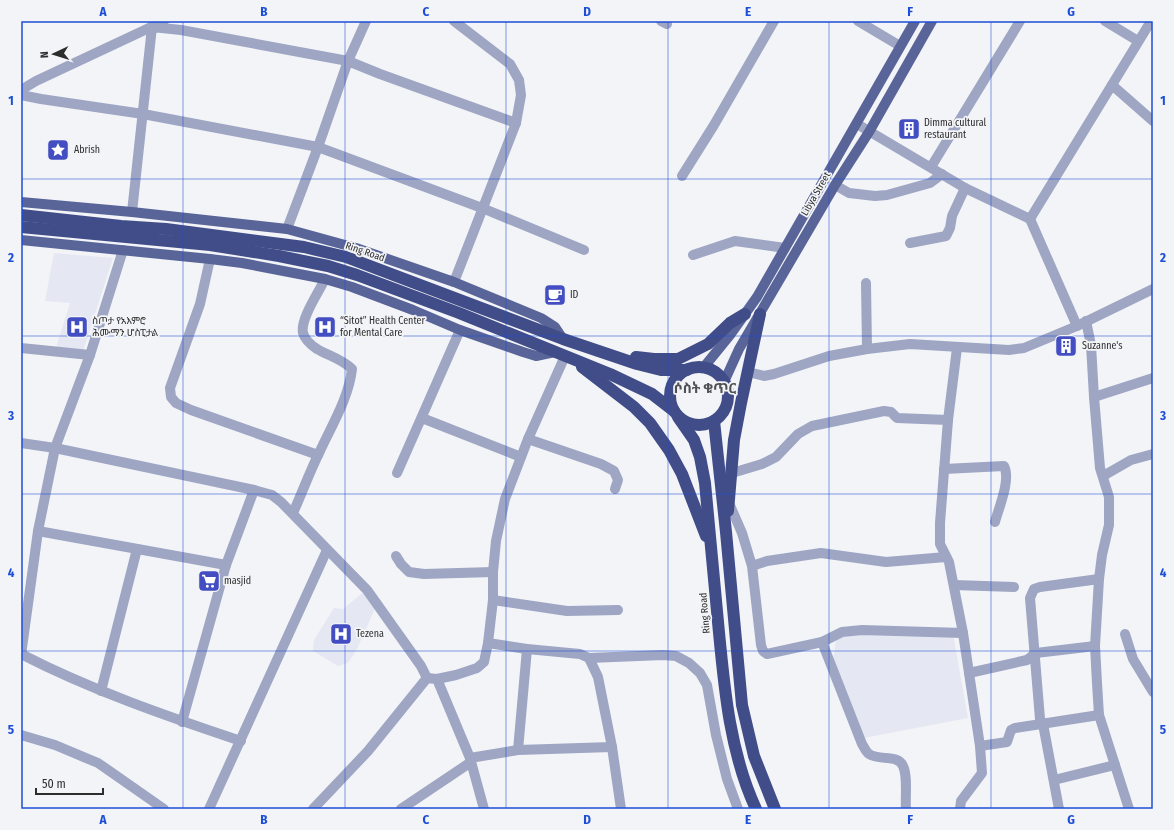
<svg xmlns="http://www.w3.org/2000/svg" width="1174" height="830" viewBox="0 0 1174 830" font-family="'Fira Sans Condensed','Noto Sans Ethiopic',sans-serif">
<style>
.built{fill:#e5e8f2}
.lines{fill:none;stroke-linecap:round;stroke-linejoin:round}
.minor{stroke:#9ea6c4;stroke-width:10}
.major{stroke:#596599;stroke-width:10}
.highway{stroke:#414d89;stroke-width:12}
.grid{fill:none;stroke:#1d4ed8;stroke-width:1;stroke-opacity:0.55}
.labels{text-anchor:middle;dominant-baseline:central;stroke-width:3.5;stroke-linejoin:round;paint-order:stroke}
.poi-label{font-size:10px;fill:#2d2d2e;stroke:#f3f4f7;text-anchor:start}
.street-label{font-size:10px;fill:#2d2d2e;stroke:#f3f4f7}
.district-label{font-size:14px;font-weight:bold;fill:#505053;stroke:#f3f4f7}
.neatline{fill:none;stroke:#1d4ed8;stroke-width:1.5}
.grid-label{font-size:13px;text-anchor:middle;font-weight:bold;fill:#1d4ed8}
</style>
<rect width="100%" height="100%" fill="#f3f4f7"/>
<g class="built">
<path d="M54 253 113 258 82 354 55 351 70 303 45 301Z"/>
<path d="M365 591 376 606 357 649 348 663 338 666 313 651 314 640 334 608 343 609Z"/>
<path d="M862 632 953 634 968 718 864 738 833 664 836 639Z"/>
</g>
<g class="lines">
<g class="minor">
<path d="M661 21 667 24"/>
<path d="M858 21 900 46"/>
<path d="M1105 21 1138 41"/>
<path d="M1112 85 1153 121"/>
<path d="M21 90 36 81 164 21"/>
<path d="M21 95 41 99 143 114 318 147 482 208 584 250"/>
<path d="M857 124 965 188 1030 219 1077 326"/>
<path d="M931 167 1020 21"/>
<path d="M682 176 714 125 774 21"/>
<path d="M835 185 849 193 875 196 887 195 930 183 942 174"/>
<path d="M132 212 152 27 181 30 348 61 380 74 516 123"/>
<path d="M1030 219 1151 21"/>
<path d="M287 229 318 147 348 61 366 21"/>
<path d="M910 243 946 236 950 228 952 216 965 188"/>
<path d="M693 255 735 241 785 248"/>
<path d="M210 259 200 304 170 388 171 397 176 403 191 410 318 455"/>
<path d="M454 282 516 123 521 95 519 80 510 64 454 21"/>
<path d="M866 283 867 349"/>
<path d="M1086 321 1091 345 1094 397 1100 468 1109 497V525L1102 555 1099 579 1095 646 1097 683 1099 715 1129 809"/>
<path d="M21 348 90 355"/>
<path d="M957 348 948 420 940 523V544L949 562 963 633 980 746 982 773 961 801 960 809"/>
<path d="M748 372 764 376 774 374 829 356 867 349 910 344 1009 350 1024 348 1077 326 1153 289"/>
<path d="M1094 397 1153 378"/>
<path d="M422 418 521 457"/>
<path d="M528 439 601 464 614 471 618 480 615 489"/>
<path d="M21 443 55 448 254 490 272 495 281 502 367 590 421 666 427 678"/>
<path d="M944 469 1004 466C1011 480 999 507 995 522"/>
<path d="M397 473 460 330"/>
<path d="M732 473 762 464 776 457 798 434 812 426 884 411 891 412 897 418 948 420"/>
<path d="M1103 476 1131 460 1153 454"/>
<path d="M729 503 742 533 752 566 761 645 763 651 767 654 822 642 842 632 862 630 963 633"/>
<path d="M293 513C302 493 310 471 320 451 332 425 349 397 352 369 342 359 329 356 317 349 311 345 305 340 303 333 300 319 319 292 325 279"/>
<path d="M38 531 226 565"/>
<path d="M396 556 401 564 409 572 424 574 493 572"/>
<path d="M752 566 767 561 821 553 886 562 946 557"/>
<path d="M954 585 1014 587"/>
<path d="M493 600 567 611 618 610"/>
<path d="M1125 634 1133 659 1153 692"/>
<path d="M822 642 862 744C864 747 866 752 869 754 879 761 898 754 903 766 908 776 905 797 906 809"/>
<path d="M488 643 527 649 580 654 589 658 598 677 612 747 621 809"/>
<path d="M21 654C91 690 166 716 241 741"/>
<path d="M21 655 38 531 55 448 90 355 123 250"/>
<path d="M589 658 663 655 676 656 689 663 700 673 707 685 716 735 727 779 738 809"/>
<path d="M969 673 1027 660 1036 653 1095 646"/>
<path d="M437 679 470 758 484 809"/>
<path d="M101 691 137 549"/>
<path d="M182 722 226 565 254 490"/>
<path d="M21 735 55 745 98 763 164 809"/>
<path d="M980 746 1007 742 1011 730 1015 728 1099 715"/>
<path d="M518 750 527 649"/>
<path d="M470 758 518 750 612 747"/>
<path d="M1054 780 1115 765"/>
<path d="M209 809 327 550"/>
<path d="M313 809 368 751 427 678 437 679 456 675 477 668 484 662 488 643 493 600V572L496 541 505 499 528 439 565 356"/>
<path d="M401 809 471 762"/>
<path d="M1059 809 1043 724 1040 719 1030 598 1034 589 1040 587 1099 579"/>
</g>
<g class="major">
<path d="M21 202 132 212 287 229 356 248 454 282 541 318 555 327 563 339"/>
<path d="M21 240 210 259 242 263 325 279 352 287 413 310 460 330 523 352 536 356 555 352"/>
<path d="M704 367 730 335 757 297 915 21"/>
<path d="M724 382 739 349 835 185 869 132 932 21"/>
</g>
<g class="highway">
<path d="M21 215 121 226 166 229 304 247 346 257 563 339 637 364 661 370H687"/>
<path d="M21 227 210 245 279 256 328 266 357 275 459 313 610 374 652 394 674 411"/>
<path d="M636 357 654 359H678L708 344 730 323 745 314"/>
<path d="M582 367 634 407 650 423 669 450 682 474 706 536"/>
<circle cx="699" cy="396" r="29"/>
<path d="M678 417 694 440 700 457 705 483C709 529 714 576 718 622 724 685 729 751 756 809"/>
<path d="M714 421 726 532 742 705 754 756 775 809"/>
<path d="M728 511 734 440 741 403 760 314"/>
</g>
</g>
<path class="grid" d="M183 21V809M345 21V809M506 21V809M668 21V809M829 21V809M991 21V809M21 179H1153M21 336H1153M21 494H1153M21 651H1153"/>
<defs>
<g id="building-square" transform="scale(1.15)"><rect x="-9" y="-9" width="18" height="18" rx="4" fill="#434ec2" stroke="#f3f4f7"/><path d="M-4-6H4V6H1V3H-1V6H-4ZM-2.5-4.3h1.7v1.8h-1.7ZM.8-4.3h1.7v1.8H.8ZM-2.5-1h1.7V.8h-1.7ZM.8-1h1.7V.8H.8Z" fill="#fff"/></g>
<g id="sight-square" transform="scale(1.15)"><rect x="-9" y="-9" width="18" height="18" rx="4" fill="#434ec2" stroke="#f3f4f7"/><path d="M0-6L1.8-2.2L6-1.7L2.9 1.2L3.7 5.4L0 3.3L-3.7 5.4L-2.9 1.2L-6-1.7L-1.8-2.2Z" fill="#fff"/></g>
<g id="cafe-square" transform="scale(1.15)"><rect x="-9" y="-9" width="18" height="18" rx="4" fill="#434ec2" stroke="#f3f4f7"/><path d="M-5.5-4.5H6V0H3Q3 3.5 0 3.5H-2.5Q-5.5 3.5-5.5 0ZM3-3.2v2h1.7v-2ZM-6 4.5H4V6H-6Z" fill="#fff"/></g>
<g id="hospital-square" transform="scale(1.15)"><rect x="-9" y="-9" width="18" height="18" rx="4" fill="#434ec2" stroke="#f3f4f7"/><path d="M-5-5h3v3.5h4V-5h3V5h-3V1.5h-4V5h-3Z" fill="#fff"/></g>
<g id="supermarket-square" transform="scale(1.15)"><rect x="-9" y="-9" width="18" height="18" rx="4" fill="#434ec2" stroke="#f3f4f7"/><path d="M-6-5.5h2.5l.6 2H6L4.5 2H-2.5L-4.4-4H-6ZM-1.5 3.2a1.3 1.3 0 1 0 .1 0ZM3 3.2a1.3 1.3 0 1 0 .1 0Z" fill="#fff"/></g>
</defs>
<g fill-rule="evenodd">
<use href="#building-square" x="909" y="129"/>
<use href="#sight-square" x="58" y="150"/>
<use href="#cafe-square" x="555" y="295"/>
<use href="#hospital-square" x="77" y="327"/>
<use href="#hospital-square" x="325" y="327"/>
<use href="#building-square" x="1066" y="346"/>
<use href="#supermarket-square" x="209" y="581"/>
<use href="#hospital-square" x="341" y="634"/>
</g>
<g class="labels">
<g class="poi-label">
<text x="924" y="123">Dimma cultural<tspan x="924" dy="12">restaurant</tspan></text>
<text x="74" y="150">Abrish</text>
<text x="570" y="295">ID</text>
<text x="92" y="321">ስጦታ የአእምሮ<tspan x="92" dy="12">ሕሙማን ሆስፒታል</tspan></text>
<text x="340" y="321">“Sitot” Health Center<tspan x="340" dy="12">for Mental Care</tspan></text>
<text x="1082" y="346">Suzanne's</text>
<text x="224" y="581">masjid</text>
<text x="356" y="634">Tezena</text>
</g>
<g class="street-label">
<text transform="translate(816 194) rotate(-60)">Libya Street</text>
<text transform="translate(365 252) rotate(19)">Ring Road</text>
<text transform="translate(705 613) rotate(-95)">Ring Road</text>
</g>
<g class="district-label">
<text x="705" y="388">ሶስት ቁጥር</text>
</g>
</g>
<rect width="1174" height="830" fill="none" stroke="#f3f4f7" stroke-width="44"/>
<g transform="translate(54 54) rotate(266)" stroke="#f3f4f7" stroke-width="3" paint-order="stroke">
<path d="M0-3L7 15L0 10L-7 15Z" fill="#2d2d2e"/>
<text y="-6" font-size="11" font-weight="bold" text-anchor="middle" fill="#2d2d2e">N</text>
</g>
<path d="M36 788v6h67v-6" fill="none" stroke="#2d2d2e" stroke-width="2"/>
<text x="42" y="788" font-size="12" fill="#2d2d2e" stroke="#f3f4f7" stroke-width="3" paint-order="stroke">50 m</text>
<rect x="22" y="22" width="1130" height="786" class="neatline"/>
<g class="grid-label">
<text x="103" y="16">A</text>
<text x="264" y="16">B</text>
<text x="426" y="16">C</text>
<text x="587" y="16">D</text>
<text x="748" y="16">E</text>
<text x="910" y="16">F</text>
<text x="1071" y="16">G</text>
<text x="11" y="105">1</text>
<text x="1163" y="105">1</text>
<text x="11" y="262">2</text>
<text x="1163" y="262">2</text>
<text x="11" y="420">3</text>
<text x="1163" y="420">3</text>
<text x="11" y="577">4</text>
<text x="1163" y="577">4</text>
<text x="11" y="734">5</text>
<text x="1163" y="734">5</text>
<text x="103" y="824">A</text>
<text x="264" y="824">B</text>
<text x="426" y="824">C</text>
<text x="587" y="824">D</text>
<text x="748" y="824">E</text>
<text x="910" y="824">F</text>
<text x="1071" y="824">G</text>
</g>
</svg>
